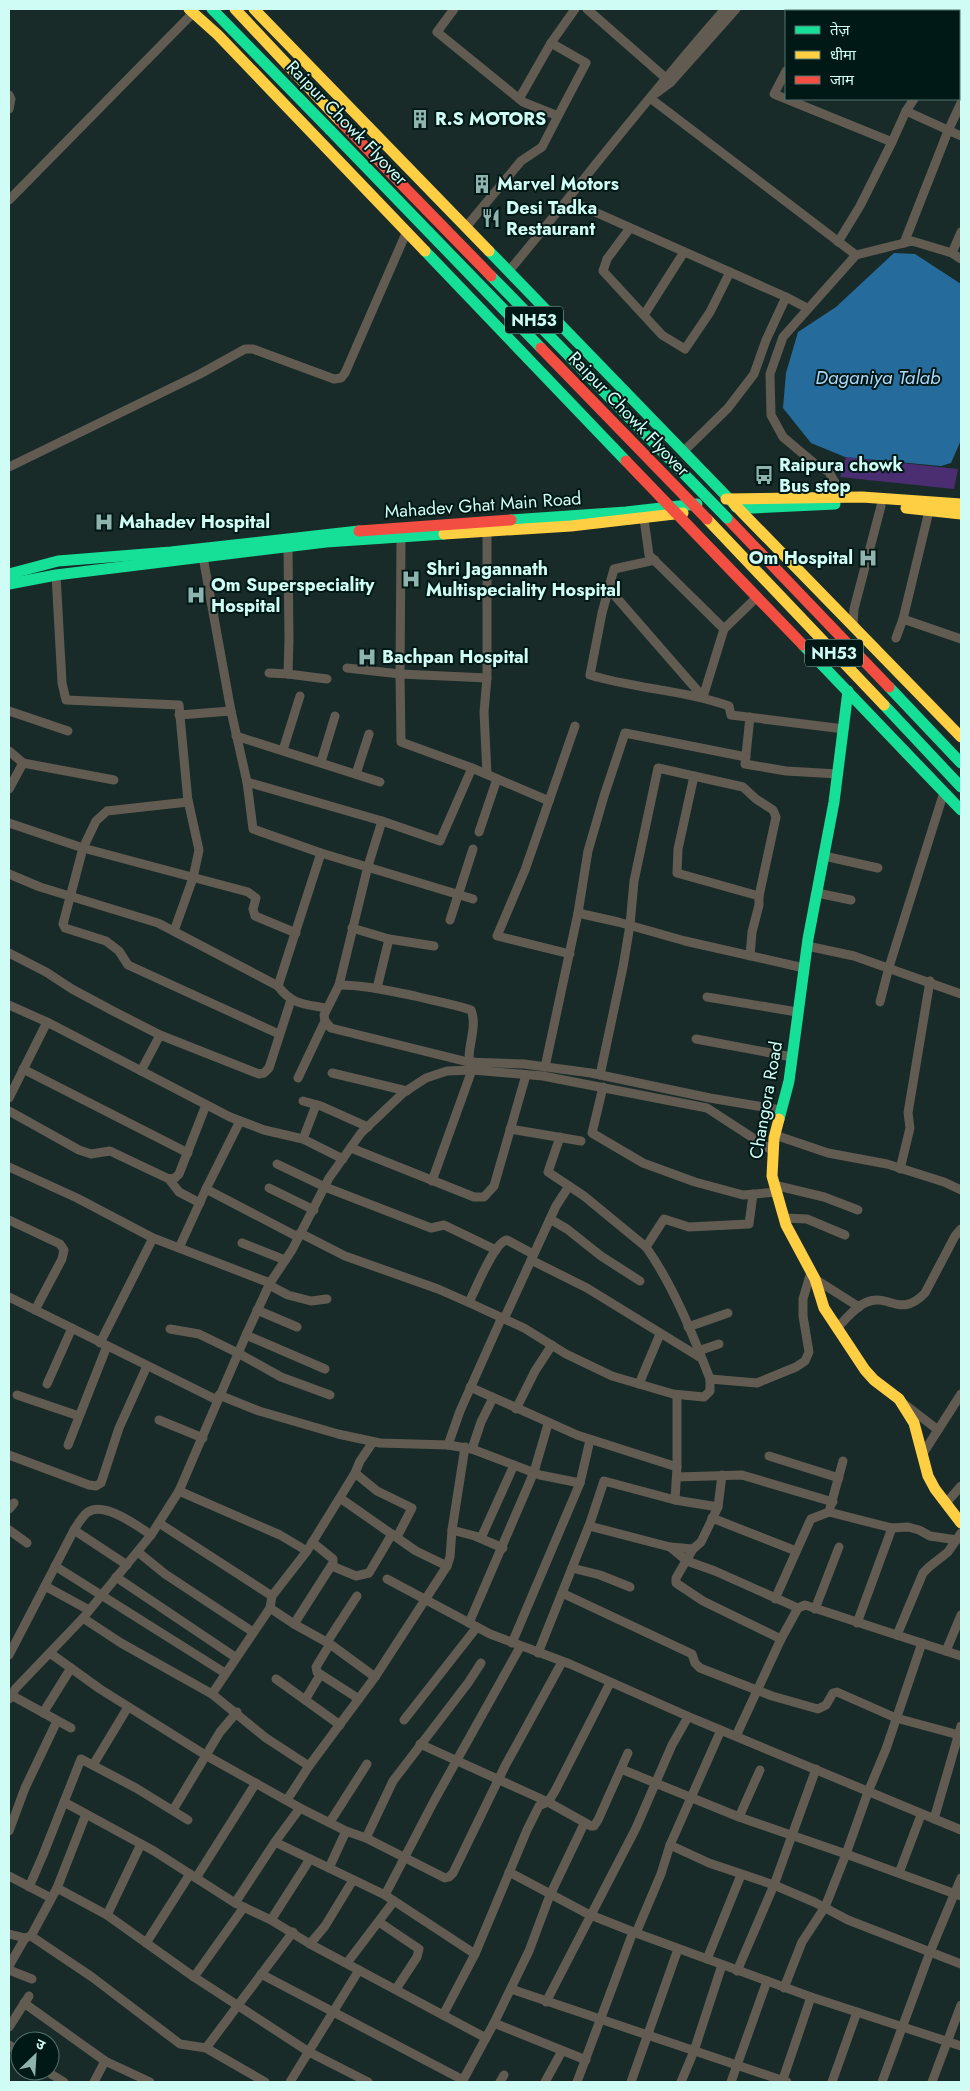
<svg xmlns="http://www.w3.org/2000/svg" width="970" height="2091" viewBox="0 0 970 2091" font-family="Jost,'Noto Sans Devanagari',sans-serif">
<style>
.green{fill:#4b2d71}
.water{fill:#256c9c}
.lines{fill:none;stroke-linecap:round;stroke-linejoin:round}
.street{stroke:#625b52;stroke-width:9}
.fast{stroke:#16e098;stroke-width:11}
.slow{stroke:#ffcf43;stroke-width:11}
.jam{stroke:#f24e42;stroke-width:11}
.fast-bridge{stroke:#16e098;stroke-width:11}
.jam-bridge{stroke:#f24e42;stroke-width:11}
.labels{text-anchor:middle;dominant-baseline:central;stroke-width:4;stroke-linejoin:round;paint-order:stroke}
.shield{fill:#001916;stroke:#91b9b2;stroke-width:1}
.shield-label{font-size:16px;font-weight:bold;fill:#cffdf5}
.poi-label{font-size:18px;font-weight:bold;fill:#cffdf5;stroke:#001916;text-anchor:start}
.street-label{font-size:18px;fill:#cffdf5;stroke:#001916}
.water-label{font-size:19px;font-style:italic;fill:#aed9fc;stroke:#001916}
</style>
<rect width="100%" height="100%" fill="#192b28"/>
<path class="green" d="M846 457 958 469 954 489 840 477Z"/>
<path class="water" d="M894 253 915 254 961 284V440L951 463 941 466 845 457 811 443 783 408 786 373 798 332 836 307Z"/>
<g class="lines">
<g class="street">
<path d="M454 9 437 32 523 102 558 116 586 63 551 43 519 99"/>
<path d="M587 9 669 81"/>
<path d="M815 9 819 11"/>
<path d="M931 9 935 11"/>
<path d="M959 27 961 28"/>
<path d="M551 43 575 9"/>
<path d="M786 71 774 94 892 142 906 111"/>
<path d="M656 93 671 82 736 9"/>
<path d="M9 95 11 99 9 109"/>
<path d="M650 98 856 255"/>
<path d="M914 99 906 111 961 136"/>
<path d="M9 200 193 13"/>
<path d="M568 200 786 297"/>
<path d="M466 227 521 161 542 147 558 116"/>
<path d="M630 228 607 259 603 271 662 335 685 349 710 312 730 272"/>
<path d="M838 242 860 206 892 142"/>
<path d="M904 243 948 131 961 103"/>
<path d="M952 253 961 232"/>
<path d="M509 271C581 184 650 94 725 9"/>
<path d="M644 315 684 252"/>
<path d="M684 451 728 408 754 374 766 340 786 297 807 308"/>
<path d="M9 467 200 374 245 349H253L334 379 341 378 345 373 407 231"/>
<path d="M843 497 829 472 814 463 783 437 771 415 770 374 783 337 856 255 912 241 952 253 961 259"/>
<path d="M644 519 649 555 724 629"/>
<path d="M401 538 400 674 487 678"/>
<path d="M288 547 289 640 288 674 327 679"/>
<path d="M203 557 231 711 247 782 253 829 321 853 473 899"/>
<path d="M655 560 614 569 602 613 590 675C636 689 684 690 729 706L731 715 844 729"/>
<path d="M56 575 62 683 66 700 179 705 188 802 107 811 96 821 83 848 63 924 65 928 106 941 119 951 128 965 279 1034"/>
<path d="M609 589 703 697"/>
<path d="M903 619 961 639"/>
<path d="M853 625 854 609 881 506"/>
<path d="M896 638 903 619 929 511"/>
<path d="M347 668 400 674 401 742 472 768 549 801"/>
<path d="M269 673 288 674"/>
<path d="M703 697 724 629 757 597"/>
<path d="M9 711 68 731"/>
<path d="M179 715 231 711"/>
<path d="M750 717 745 764 786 771 838 774"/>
<path d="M236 736 380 782"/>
<path d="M283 750 300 696"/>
<path d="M9 751 23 763"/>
<path d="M321 762 335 716"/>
<path d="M356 774 369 734"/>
<path d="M487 774 484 712 487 678V532"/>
<path d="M694 776 678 849 677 873 759 896"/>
<path d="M247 782 382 821 440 841 472 768"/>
<path d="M9 789 23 763 114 780"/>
<path d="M382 821 368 866 339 985 324 1015 325 1021 331 1028 468 1062 524 1064 591 1073 710 1098 781 1110"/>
<path d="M9 823 83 848 248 892 256 898 253 909 255 916 296 933"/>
<path d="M479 832 497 779"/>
<path d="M824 856 878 868"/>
<path d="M9 874 40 887 158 923 278 986C292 1005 305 1004 326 1008"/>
<path d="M817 893 851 900"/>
<path d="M578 913 618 922 685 941 804 968"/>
<path d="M450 920 473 849"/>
<path d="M352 928 389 939 434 946"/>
<path d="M174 931 193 878 199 850 188 800"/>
<path d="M807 946 854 956 961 994"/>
<path d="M9 953 46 972 72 989 113 1011 160 1035 259 1074 264 1073 269 1068 291 1000"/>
<path d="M570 954 497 936 525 870 575 726"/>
<path d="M339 985C365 985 389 991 415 996 434 1001 453 1004 471 1010 479 1030 463 1052 472 1070L432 1181"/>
<path d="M278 986 321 853"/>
<path d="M377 988 389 939"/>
<path d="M707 997 797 1012"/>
<path d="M880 1002 889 967 944 792"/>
<path d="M9 1005 47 1022 230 1117 264 1130 303 1139 343 1159"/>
<path d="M696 1039 792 1057"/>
<path d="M545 1067 578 913 588 851 604 796 625 733 746 757"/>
<path d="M23 1069 188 1153"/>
<path d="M141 1071 160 1035"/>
<path d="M332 1073 407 1091"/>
<path d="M600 1075 623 967 630 925 634 881 658 768 743 787 756 799 773 810 776 817 759 896V905L752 932 750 956"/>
<path d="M298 1078 325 1021"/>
<path d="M603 1087 592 1133 643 1163 695 1182 743 1195 777 1192"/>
<path d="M9 1098 47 1022"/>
<path d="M303 1101 321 1106 368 1127"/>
<path d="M9 1111 79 1150 91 1154 110 1151 169 1179 175 1178 179 1174 206 1105"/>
<path d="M510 1129 581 1141"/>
<path d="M775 1135 828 1153 887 1164 944 1182 961 1190"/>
<path d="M303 1139 316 1105"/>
<path d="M351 1148 474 1197H484L494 1186 526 1075"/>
<path d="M277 1164 325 1187 431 1228 444 1225 496 1250"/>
<path d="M9 1167 77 1198 153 1238 270 1283"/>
<path d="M900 1169 910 1128 908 1113 930 981"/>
<path d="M169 1179 179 1192 200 1203"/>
<path d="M774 1185 824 1197 858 1210"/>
<path d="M269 1188 314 1210"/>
<path d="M206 1189 298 1237"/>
<path d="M784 1218 807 1219 845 1235"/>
<path d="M550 1219 567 1229 601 1256 640 1281"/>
<path d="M9 1220 60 1244 64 1250 62 1259 35 1310"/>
<path d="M300 1233 345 1256 438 1289 472 1304 524 1328 566 1354 612 1376 673 1394 704 1397 710 1391V1379C693 1335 673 1285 646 1247L584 1196 548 1172 560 1137"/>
<path d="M242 1243 285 1260"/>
<path d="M646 1247 664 1219 689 1227 749 1224 753 1194"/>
<path d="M179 1248 206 1189 240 1121"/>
<path d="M531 1260 587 1288 701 1358"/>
<path d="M815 1279 859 1307"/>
<path d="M269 1285 288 1295 311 1301 327 1299"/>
<path d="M9 1297 217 1400"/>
<path d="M469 1302C476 1289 494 1242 507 1240L533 1254"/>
<path d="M257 1310 297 1327"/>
<path d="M504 1319 556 1206 569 1186"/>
<path d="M688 1327 728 1313"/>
<path d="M837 1328C845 1320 856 1306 867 1302 889 1293 900 1319 925 1293L955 1236 961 1229"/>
<path d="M170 1329 199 1334 238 1353 281 1377 330 1395"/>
<path d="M246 1335 325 1369"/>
<path d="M100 1343 153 1238"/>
<path d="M698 1351 719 1344"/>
<path d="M710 1379 757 1383 796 1367 805 1361 809 1352 803 1316V1299L811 1272"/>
<path d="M47 1384 72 1328"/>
<path d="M639 1384 660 1334"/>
<path d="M470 1387 577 1435 677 1467"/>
<path d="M17 1395 79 1416"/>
<path d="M219 1395 259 1411 338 1434 380 1443 448 1445 472 1449 540 1475 580 1483"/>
<path d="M903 1403 938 1430"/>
<path d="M516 1409 535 1371 552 1345"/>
<path d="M159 1420 203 1438"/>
<path d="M68 1445 107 1346"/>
<path d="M448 1445 460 1411 502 1317"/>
<path d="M472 1449 481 1422 493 1398"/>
<path d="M9 1455 89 1485 96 1486 101 1483 119 1428 147 1366"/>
<path d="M922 1455 961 1394"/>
<path d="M769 1456 839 1478"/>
<path d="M355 1473 377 1491 412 1508 397 1537"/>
<path d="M722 1475 718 1507 701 1542 693 1549 676 1578V1583L703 1601 781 1639"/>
<path d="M677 1477 742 1475 833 1502"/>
<path d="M179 1491 280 1535 307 1551"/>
<path d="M340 1498 416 1551 447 1566"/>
<path d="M675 1500 677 1467V1395"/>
<path d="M946 1503 961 1486"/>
<path d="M9 1509 14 1503"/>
<path d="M829 1512 892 1528 908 1527 919 1530 930 1536 957 1540"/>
<path d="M712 1518 796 1551"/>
<path d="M159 1523 272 1596"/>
<path d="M589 1526 670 1547 693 1549"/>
<path d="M9 1530 27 1543"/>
<path d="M74 1530 127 1565"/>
<path d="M452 1530 475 1536 503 1548"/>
<path d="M481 1538 514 1465"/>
<path d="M670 1547 687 1561 715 1571 798 1608"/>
<path d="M138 1552 165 1574 253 1632"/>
<path d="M55 1566 225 1673"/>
<path d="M332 1566 356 1576 369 1573 392 1534"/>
<path d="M572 1568 600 1575 630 1587"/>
<path d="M116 1577 235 1657"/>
<path d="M387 1579 490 1634 570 1664 694 1719 961 1830"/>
<path d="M45 1586 89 1610"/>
<path d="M562 1593 692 1654 695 1663 700 1668 772 1696 818 1709 826 1705 833 1693 837 1692 896 1718 959 1735"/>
<path d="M775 1599 809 1523 811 1519 829 1512 843 1461"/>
<path d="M270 1608 294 1624 330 1644 375 1677"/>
<path d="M815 1609 839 1547"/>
<path d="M83 1618 121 1643 212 1694 266 1738 309 1766"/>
<path d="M469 1623 534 1472 548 1424"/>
<path d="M857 1623 892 1528"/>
<path d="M294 1624 333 1563V1559L312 1542"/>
<path d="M897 1635 923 1573 929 1567 948 1552 961 1533"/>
<path d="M327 1642 357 1596"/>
<path d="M512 1643 580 1483 590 1440"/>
<path d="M330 1644 316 1667 317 1672 359 1699"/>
<path d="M946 1651 961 1615"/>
<path d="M50 1653 100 1689 207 1756 300 1808 346 1831 366 1838 445 1878 449 1877 453 1873 505 1766 562 1662"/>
<path d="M538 1653 590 1523 604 1481 675 1500 718 1507"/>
<path d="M9 1655 74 1530C78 1524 82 1516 88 1512 104 1501 138 1526 151 1535"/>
<path d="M276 1679 340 1725"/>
<path d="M212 1694 270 1608 272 1596 307 1551 355 1473 360 1461 373 1442"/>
<path d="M11 1695 71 1728"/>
<path d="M9 1699 16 1688 83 1618 151 1535 179 1491 246 1335 270 1283 292 1250 329 1178 361 1133 403 1093 426 1078 447 1071 472 1070 543 1076 707 1108 773 1151"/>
<path d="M305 1700 320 1675"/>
<path d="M43 1713 71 1668"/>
<path d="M404 1720 477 1627"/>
<path d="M736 1736 781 1639 798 1608 805 1605 961 1656"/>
<path d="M420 1744 548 1802 591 1826H594L598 1820 628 1753"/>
<path d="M93 1765 128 1707"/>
<path d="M621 1769 739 1817 846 1854 961 1896"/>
<path d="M287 1800 309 1766 375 1677 447 1566 450 1557 452 1530 465 1447"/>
<path d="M64 1802 154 1851 235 1903 271 1920 310 1944 486 2038"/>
<path d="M173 1810 220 1732 237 1712"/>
<path d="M739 1817 760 1770"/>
<path d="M934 1819 961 1726"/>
<path d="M330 1822 367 1764"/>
<path d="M9 1831 25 1788 57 1721"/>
<path d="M366 1838 393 1781 468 1683 481 1663"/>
<path d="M275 1842 385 1895 475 1954"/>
<path d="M670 1845 709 1863 774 1885 814 1902 848 1920 961 1964"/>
<path d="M329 1868 346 1831"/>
<path d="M509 1872 588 1914 636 1933 811 1997 961 2046"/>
<path d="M899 1873 921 1815"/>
<path d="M9 1876 51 1898"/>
<path d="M196 1878 256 1783"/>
<path d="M29 1887 43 1855 81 1759 136 1788 188 1820"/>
<path d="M57 1888 107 1915 194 1977 309 2052 368 2082"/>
<path d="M385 1895 434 1801 520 1647"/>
<path d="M235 1903 275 1842 300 1808"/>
<path d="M107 1915 141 1844"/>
<path d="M271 1920 310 1859"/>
<path d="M379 1922 419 1949 417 1957 396 1989"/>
<path d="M636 1933 661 1874 670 1845 721 1730"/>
<path d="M9 1934 25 1938 31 1936 92 1977 180 2044 206 2048 265 2082"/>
<path d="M31 1936 57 1888 86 1814"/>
<path d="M146 1943 190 1874"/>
<path d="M310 1944 325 1926 353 1880"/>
<path d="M707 1959 741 1875"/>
<path d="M347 1963 394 1901"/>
<path d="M9 1966 25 1938"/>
<path d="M9 1970 32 1979"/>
<path d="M737 1971 774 1885 816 1769"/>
<path d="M261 1974 463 2080"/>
<path d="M194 1977 244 1907"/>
<path d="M784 1988 802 1942 825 1907 846 1854 868 1792 886 1749 922 1643"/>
<path d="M511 1989 787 2082"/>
<path d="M546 2002 636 1828 672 1745 688 1717"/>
<path d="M24 2003 105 2061 150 2082"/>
<path d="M443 2015 475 1954 527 1830 539 1806 548 1802 555 1791 610 1683"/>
<path d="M494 2023 586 2060"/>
<path d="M9 2027 29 1996"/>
<path d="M9 2045 20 2053"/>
<path d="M206 2048 293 1932"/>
<path d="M46 2071 64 2082"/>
<path d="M94 2082 105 2061"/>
<path d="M290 2082 359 1970"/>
<path d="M462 2082 494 2023 529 1951 550 1895 584 1824"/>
<path d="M500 2082 504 2075"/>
<path d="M545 2082 562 2051"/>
<path d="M577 2082 633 1932"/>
<path d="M631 2082 678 1949"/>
<path d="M681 2082 694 2051 722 1965"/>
<path d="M731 2082 767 1981"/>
<path d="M782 2082 811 1997"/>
<path d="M832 2082 857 2012"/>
<path d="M882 2082 930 1952 961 1878"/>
<path d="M932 2082 961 2005"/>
</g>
<g class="fast">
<path d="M212 9 330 130"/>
<path d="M425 251 626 461"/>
<path d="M489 251 734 504"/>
<path d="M736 507 753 508 835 504"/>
<path d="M511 520 626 512 697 504"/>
<path d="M9 574 58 561 171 552 359 531"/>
<path d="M9 584 56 575 326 542 444 534"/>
<path d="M803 645 961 810"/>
<path d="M889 687 961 763"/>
<path d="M884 705 961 787"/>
<path d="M779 1119 789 1081 808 939 834 802 848 691"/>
</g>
<g class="slow">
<path d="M189 9 218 35 425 251"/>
<path d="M235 9 340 121"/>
<path d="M254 9 489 251"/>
<path d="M726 499 862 497 961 504"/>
<path d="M734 504 961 737"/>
<path d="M906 508 961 514"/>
<path d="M707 519 884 705"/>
<path d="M444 534 571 526 683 513"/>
<path d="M779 1119 774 1138 772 1176 786 1225 815 1279 824 1308 865 1370 874 1380 899 1399 914 1423 928 1476 935 1489 961 1523"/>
</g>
<g class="jam">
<path d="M626 461 803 645"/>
<path d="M727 518 889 687"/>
<path d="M359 531 511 520"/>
</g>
<g class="fast-bridge">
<path d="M330 130 541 348"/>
<path d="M491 276 727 518"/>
</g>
<g class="jam-bridge">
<path d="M340 121 491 276"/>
<path d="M541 348 707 519"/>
</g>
</g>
<defs>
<g id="building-bare" transform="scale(1.5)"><path d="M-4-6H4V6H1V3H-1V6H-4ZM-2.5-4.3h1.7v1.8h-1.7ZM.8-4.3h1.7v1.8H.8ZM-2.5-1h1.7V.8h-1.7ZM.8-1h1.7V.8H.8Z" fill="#8fb4ad" stroke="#001916" stroke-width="2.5" paint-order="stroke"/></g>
<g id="restaurant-bare" transform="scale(1.5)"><path d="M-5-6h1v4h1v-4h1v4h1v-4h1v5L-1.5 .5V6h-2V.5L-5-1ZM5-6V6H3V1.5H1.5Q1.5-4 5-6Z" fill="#8fb4ad" stroke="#001916" stroke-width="2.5" paint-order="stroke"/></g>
<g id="bus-bare" transform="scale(1.5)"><path d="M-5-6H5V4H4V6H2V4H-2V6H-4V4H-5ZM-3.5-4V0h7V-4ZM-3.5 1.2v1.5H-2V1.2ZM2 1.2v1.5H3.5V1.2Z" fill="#8fb4ad" stroke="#001916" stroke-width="2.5" paint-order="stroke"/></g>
<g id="hospital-bare" transform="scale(1.5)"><path d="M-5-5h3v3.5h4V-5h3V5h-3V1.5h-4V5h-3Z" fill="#8fb4ad" stroke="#001916" stroke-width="2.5" paint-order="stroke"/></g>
</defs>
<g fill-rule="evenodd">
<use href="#building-bare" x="420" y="119"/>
<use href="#building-bare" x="482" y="184"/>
<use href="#restaurant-bare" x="491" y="218"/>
<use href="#bus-bare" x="764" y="475"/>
<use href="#hospital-bare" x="104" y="522"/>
<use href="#hospital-bare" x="868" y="558"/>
<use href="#hospital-bare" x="411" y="579"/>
<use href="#hospital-bare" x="196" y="595"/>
<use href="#hospital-bare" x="367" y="657"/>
</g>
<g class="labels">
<g class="shield">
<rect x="505" y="306.5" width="58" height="27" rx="4"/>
<rect x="805" y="639.5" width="58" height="27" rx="4"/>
</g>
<g class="shield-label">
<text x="534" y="320">NH53</text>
<text x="834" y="653">NH53</text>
</g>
<g class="poi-label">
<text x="435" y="119">R.S MOTORS</text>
<text x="497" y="184">Marvel Motors</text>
<text x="506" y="208">Desi Tadka<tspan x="506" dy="21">Restaurant</tspan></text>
<text x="779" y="465">Raipura chowk<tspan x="779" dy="21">Bus stop</tspan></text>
<text x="119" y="522">Mahadev Hospital</text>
<text x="853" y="558" text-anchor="end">Om Hospital</text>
<text x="426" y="569">Shri Jagannath<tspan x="426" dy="21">Multispeciality Hospital</tspan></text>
<text x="211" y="585">Om Superspeciality<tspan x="211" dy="21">Hospital</tspan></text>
<text x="382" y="657">Bachpan Hospital</text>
</g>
<g class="street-label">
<text transform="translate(347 123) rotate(46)">Raipur Chowk Flyover</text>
<text transform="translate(629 414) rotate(46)">Raipur Chowk Flyover</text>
<text transform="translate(483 505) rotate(-4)">Mahadev Ghat Main Road</text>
<text transform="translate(766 1100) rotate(-80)">Changora Road</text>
</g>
<g class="water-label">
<text x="878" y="377">Daganiya Talab</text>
</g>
</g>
<rect width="970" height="2091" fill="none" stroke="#cffdf5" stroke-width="20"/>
<rect x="785" y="10" width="175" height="90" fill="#001916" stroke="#53746f"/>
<rect x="795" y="26" width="25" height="8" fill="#16e098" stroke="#53746f"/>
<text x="830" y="35" font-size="15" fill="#cffdf5">तेज़</text>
<rect x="795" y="51" width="25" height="8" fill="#ffcf43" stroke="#53746f"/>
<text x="830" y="60" font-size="15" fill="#cffdf5">धीमा</text>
<rect x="795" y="76" width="25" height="8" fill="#f24e42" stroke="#53746f"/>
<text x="830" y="85" font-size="15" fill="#cffdf5">जाम</text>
<g transform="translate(35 2056) rotate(25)"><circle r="24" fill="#001916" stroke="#53746f"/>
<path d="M0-4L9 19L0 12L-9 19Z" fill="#8fb4ad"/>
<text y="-8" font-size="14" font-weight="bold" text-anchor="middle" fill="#cffdf5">उ</text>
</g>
</svg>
